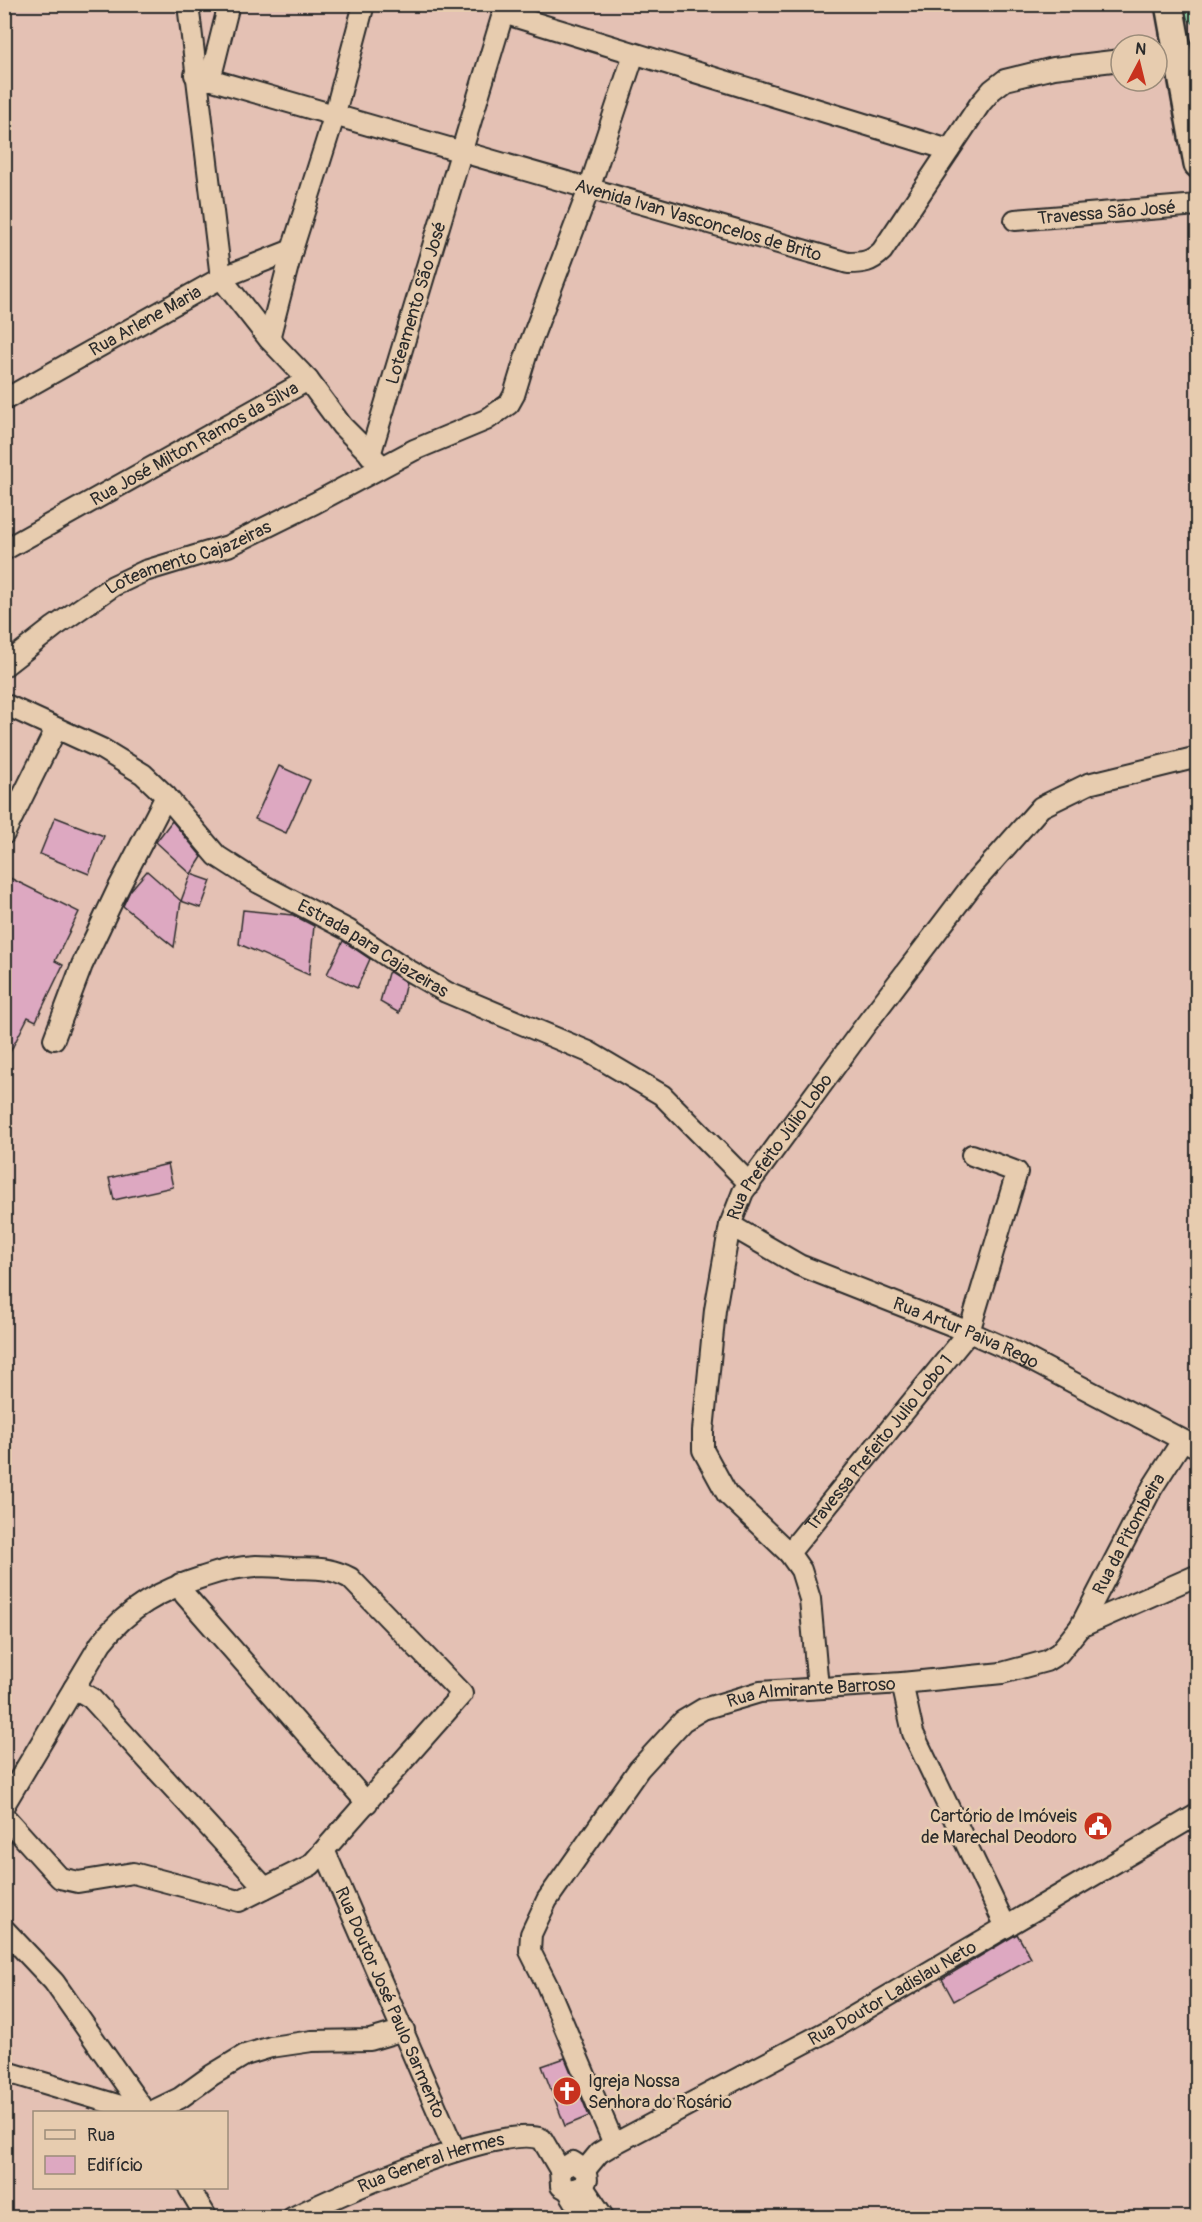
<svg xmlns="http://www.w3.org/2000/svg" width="1202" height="2222" viewBox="0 0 1202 2222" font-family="Pangolin,sans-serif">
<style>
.green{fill:#99e1b1;stroke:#62866e;stroke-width:1.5}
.building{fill:#dda8c1;stroke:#2b2b2b;stroke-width:1.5}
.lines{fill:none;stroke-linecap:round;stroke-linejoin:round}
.street-casing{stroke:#2b2b2b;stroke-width:24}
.secondary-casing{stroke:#2b2b2b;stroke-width:32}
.street{stroke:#e7ccaf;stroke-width:20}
.secondary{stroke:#e7ccaf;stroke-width:27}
.labels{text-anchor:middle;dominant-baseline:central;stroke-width:5;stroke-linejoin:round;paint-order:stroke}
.street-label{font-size:18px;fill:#2b2b2b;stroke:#e7ccaf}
.poi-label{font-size:18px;fill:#2b2b2b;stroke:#e7ccaf;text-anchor:end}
</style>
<rect width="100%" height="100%" fill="#e4c1b4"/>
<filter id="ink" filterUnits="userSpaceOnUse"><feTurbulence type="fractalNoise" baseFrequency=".0167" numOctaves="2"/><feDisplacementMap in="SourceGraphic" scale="12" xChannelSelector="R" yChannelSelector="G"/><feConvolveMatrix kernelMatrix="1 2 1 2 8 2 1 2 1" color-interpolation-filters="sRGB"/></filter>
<g filter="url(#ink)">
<path class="green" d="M1178 5H1197V23H1193L1179 13Z"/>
<g class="building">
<path d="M279 766 310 780 286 833 255 819Z"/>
<path d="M55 817 104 836 89 874 40 854Z"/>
<path d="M172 821 202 857 191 874 156 842Z"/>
<path d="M147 871 181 901 174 947 123 906 130 891Z"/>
<path d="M191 874 211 881 201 908 181 901Z"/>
<path d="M4 875 79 912 55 961 63 965 36 1021 28 1017 4 1064Z"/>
<path d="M243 910 293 915 314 926 309 975 239 944Z"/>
<path d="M343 941 370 959 357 988 327 974Z"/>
<path d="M390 972 406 982 399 1013 380 1002 388 973Z"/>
<path d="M168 1164 173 1187 114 1200 109 1178Z"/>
<path d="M1017 1934 1031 1958 954 2001 942 1979Z"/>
<path d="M565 2058 589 2116 565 2126 542 2066Z"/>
</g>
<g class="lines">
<g class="street-casing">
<g id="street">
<path d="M503 13 949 150"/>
<path d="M1157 55 1176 53"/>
<path id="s1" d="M195 75 848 263C863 263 871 262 882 251L980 104 992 90 1005 80 1054 68 1121 60"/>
<path d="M210 80 229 4"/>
<path id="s2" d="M1015 220 1198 205"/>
<path d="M269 339 292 250 334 117 364 4"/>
<path d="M308 380 342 426 378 462"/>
<path id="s3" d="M4 400 221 278 292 250"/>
<path id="s4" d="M370 455 506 4"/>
<path id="s5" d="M4 550 308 380 269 339 221 278 188 4"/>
<path id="s6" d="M4 666 54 627 113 586 145 571 228 546 315 503 414 450 486 420 509 404 514 395 528 349 589 189 634 54"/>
<path id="s7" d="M4 704 102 749 143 774 166 796 217 856 259 883 348 930 408 970 446 992 589 1052 662 1095 750 1184"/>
<path d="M4 834 56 729"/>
<path d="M54 1039 82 965 118 889 166 796"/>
<path id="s8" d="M730 1225 799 1265 969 1332 1019 1354 1198 1448"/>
<path id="s9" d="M789 1553 969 1332 1017 1172 972 1155"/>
<path d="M180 1584 185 1595 367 1803"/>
<path id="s10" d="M1080 1627 1152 1488 1182 1441"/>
<path d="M902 1683 913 1733 1006 1927"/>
<path d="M74 1688 91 1698 265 1888"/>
<path id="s11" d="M818 1688 810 1599 801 1570 789 1553 727 1494 703 1450V1431L715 1310 730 1225 743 1192 864 1027 973 884 1041 807 1088 784 1198 757"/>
<path d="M4 1805 101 1643C128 1608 161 1590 203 1577 220 1571 238 1567 256 1566 268 1566 281 1567 293 1568 316 1569 329 1567 350 1578L462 1694 311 1865 239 1901 133 1873 78 1882 60 1878 4 1816"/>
<path id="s12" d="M325 1852 455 2151"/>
<path d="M4 1929 54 1982 145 2112"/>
<path d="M4 2071 141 2112"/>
<path d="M151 2112 180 2098 212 2075 245 2055 271 2047 312 2041 370 2040 404 2030"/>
<path id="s13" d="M614 2144 547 1985 530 1951 531 1934 547 1900 639 1769 683 1721 703 1709 760 1692 902 1683 1002 1673 1046 1661 1059 1653 1080 1627 1198 1575"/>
<path d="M573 2162 585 2170 587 2179 583 2187 568 2190 561 2186 560 2170Z"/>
<path id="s14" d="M585 2170 599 2153 614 2144 837 2026 1198 1814"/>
<path d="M583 2187 604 2218"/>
<path d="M189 2188 207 2218"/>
<path d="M568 2190 585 2218"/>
<path id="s15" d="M292 2218C335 2196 500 2123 542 2139L560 2170"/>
</g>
</g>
<g class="secondary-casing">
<path id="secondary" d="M1169 4 1198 164"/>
</g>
<use href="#street" class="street"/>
<use href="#secondary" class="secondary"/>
</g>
</g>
<defs>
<g id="civic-disc" transform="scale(1.5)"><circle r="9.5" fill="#c8321e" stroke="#e7ccaf"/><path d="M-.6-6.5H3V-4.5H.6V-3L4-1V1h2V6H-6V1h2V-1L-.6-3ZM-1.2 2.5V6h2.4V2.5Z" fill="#fff"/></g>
<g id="church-disc" transform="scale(1.5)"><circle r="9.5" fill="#c8321e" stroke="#e7ccaf"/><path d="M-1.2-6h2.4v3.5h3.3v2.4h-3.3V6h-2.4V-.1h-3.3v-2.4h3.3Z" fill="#fff"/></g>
</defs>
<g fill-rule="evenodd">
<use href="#civic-disc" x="1098" y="1826"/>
<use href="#church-disc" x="567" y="2091"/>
</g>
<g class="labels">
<g class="street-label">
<text stroke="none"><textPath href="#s2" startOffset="92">Travessa São José</textPath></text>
<text stroke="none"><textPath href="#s1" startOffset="524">Avenida Ivan Vasconcelos de Brito</textPath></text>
<text stroke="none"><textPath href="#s4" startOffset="159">Loteamento São José</textPath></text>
<text stroke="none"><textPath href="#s3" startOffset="162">Rua Arlene Maria</textPath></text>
<text stroke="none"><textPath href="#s5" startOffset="218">Rua José Milton Ramos da Silva</textPath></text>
<text stroke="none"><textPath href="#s6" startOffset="216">Loteamento Cajazeiras</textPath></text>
<text stroke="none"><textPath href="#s7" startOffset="448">Estrada para Cajazeiras</textPath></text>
<text stroke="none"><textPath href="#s11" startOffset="596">Rua Prefeito Júlio Lobo</textPath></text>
<text stroke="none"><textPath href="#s8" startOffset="260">Rua Artur Paiva Rego</textPath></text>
<text stroke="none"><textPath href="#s9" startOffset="142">Travessa Prefeito Julio Lobo 1</textPath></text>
<text stroke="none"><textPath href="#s10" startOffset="105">Rua da Pitombeira</textPath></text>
<text stroke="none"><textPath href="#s13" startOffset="624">Rua Almirante Barroso</textPath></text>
<text stroke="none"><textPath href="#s14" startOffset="356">Rua Doutor Ladislau Neto</textPath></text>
<text stroke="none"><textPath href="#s12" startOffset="164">Rua Doutor José Paulo Sarmento</textPath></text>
<text stroke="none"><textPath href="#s15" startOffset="150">Rua General Hermes</textPath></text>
</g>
<g class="poi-label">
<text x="1077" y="1816">Cartório de Imóveis<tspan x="1077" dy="21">de Marechal Deodoro</tspan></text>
<text x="588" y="2081" text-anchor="start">Igreja Nossa<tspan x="588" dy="21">Senhora do Rosário</tspan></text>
</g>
</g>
<rect width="1202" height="2222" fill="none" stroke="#e7ccaf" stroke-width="24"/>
<rect x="12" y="12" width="1178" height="2198" fill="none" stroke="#2b2b2b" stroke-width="2" filter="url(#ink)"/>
<rect x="33" y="2111" width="195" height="78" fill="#e7ccaf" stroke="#9c8c7a" stroke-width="1.5"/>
<rect x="45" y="2130" width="30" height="9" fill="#e7ccaf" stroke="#9c8c7a" stroke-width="1.5"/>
<text x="87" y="2141" font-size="18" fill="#2b2b2b">Rua</text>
<rect x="45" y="2156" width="30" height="18" fill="#dda8c1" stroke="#9c8c7a" stroke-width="1.5"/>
<text x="87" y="2171" font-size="18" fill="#2b2b2b">Edifício</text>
<g transform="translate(1139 63) rotate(7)"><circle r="28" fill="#e7ccaf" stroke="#9c8c7a" stroke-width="1.5"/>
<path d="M0-4.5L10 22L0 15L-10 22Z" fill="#c8321e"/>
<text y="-9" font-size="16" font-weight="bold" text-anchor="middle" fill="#2b2b2b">N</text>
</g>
</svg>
